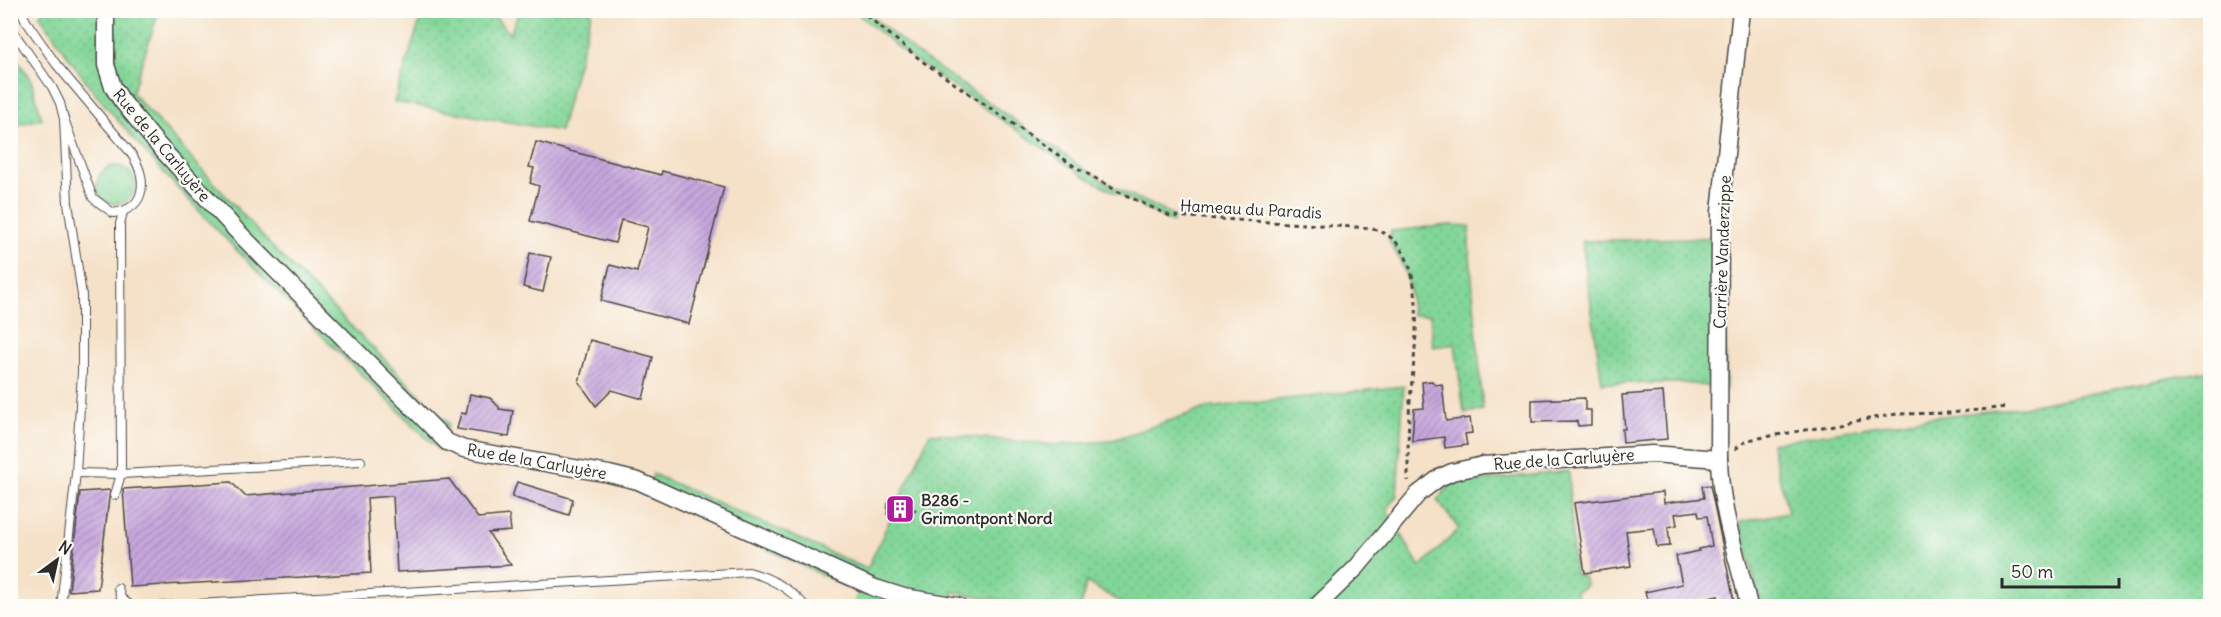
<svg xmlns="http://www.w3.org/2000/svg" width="2221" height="617" viewBox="0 0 2221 617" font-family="Delius,sans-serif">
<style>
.green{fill:url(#green-dots);stroke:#568062;stroke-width:1.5}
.building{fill:url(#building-hatch)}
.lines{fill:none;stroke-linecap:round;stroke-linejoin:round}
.service-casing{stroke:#494643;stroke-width:10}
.minor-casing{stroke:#494643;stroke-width:19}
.path{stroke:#494643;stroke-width:3;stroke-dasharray:4.5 4.5;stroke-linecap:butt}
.service{stroke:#fff;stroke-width:8}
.minor{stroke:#fff;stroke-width:16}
.labels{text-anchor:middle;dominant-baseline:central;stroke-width:4.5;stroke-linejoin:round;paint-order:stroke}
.street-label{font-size:16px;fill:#2b2b2b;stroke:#fdfcf7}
.poi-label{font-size:16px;font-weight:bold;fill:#2b2b2b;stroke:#fdfcf7;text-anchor:start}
</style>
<defs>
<pattern id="green-dots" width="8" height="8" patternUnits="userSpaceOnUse" patternTransform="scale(1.5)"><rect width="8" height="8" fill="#82d698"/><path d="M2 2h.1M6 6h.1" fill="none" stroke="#70b883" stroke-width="1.8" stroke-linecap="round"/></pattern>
<pattern id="building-hatch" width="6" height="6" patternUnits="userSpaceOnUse" patternTransform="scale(1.5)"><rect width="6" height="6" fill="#c7a8de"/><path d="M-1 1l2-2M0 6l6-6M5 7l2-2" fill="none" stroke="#a289b4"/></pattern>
</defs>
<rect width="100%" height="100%" fill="#fdfcf7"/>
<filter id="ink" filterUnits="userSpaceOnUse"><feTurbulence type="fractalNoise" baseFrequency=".0167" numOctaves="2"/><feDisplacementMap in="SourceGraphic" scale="12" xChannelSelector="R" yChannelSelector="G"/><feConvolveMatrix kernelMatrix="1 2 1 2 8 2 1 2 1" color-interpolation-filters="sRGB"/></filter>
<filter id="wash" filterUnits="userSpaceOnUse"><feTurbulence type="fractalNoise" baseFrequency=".008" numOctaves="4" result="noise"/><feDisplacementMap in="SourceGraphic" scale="24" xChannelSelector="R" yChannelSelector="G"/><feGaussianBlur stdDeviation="1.35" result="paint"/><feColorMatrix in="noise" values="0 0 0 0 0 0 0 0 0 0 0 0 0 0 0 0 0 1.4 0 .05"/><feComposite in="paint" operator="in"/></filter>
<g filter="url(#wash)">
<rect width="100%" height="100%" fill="#f5e1c8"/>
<g class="green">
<path d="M42 10 159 11 132 93 277 252 449 424 439 450C325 339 206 226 104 104 80 77 61 45 40 16Z"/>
<path d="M423 11H490L510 34 519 11H592L560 131 394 102Z"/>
<path d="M854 11H865L915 52 1091 173 1120 190 1173 215V223L1084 176 907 55Z"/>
<path d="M10 49 31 80 42 119 11 126Z"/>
<circle cx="116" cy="185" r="19"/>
<path d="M1450 225 1470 226 1469 243 1483 410 1464 413 1455 344 1433 347 1430 315H1412C1410 283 1407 269 1389 241L1391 231Z"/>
<path d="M1724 237 1726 389 1685 383H1602L1582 241Z"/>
<path d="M2210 370V606H1761L1740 522 1788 512 1771 443 1916 419 2023 407Z"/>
<path d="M1404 386 1397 495 1387 510 1420 567 1459 529 1437 500 1451 484 1569 471 1574 573 1585 578 1586 587 1576 591 1580 606H1127L1086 582 1081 606H1036L953 592 951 606H853L858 592 665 501 646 494 653 474 867 569 930 433 1055 445 1110 441 1206 408Z"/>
</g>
<g id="blocks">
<g class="building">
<path d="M536 142 661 175 662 171 724 187 689 324 601 301 610 265 637 272 648 227 621 220 615 243 530 221 539 186 530 183 534 168 529 167Z"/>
<path d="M530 253 551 257 543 292 523 287Z"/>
<path d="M590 340 653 357 643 399 612 390 596 406 579 382Z"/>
<path d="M1432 381 1435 385 1442 384 1446 421 1470 418 1472 433 1465 434 1467 445 1445 448 1444 437 1412 441 1414 409 1424 408 1422 382Z"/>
<path d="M1663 392 1667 439 1623 443 1622 429H1625L1622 395Z"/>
<path d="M470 394 490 398 499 407V409L513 411 509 437 457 429 461 413 466 414Z"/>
<path d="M1585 398V410H1591V425L1578 426 1577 421 1532 422V400Z"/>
<path d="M449 479 478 518 509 515 511 531 488 533 511 565 397 572 393 496 367 498 371 573 130 587 123 489 231 482 245 496Z"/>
<path d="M517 482 573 499 569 515 512 497Z"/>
<path d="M1710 485 1735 606H1720L1718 596 1675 606H1649L1645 592 1682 584 1676 556 1699 551V549L1712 546 1707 516 1699 517 1698 511 1675 514 1677 525 1668 527 1670 546 1657 547 1654 528 1626 531 1631 566 1585 573 1574 503 1663 492 1664 503 1704 498 1702 486Z"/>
<path d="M110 490 98 589 69 591 80 492Z"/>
<path d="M898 498 916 510 890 520 887 514 888 503Z"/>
</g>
</g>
</g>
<g filter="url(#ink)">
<use href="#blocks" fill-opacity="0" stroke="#494643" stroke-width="1.5"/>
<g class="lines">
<g class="service-casing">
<g id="service">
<path d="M10 27 52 87 60 103 64 119 93 198 113 213C149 209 147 176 130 152L56 64 26 21 21 10"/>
<path d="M76 473 121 474 361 461"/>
<path d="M115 495 121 474 120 224 123 212"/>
<path d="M118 588 121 598 131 606"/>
<path d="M61 606 76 473 82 372V295L68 203 64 119"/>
<path d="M162 606 749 572C771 578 790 589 805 606"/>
</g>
</g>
<g class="minor-casing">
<g id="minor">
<path d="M106 10V65L113 87 122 101 158 145 237 231 447 442 464 449 609 474 638 481 875 588 904 597 958 606"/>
<path d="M1741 10 1720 212 1719 459C1720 509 1738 559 1749 606"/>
<path d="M1317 606 1357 567 1418 494 1439 478 1452 472 1483 465 1652 454 1719 459"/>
</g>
</g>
<g class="path">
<path d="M860 10 922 61 1074 166 1117 191 1170 216 1370 228C1383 232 1392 236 1400 247 1429 289 1411 368 1409 416 1408 437 1408 459 1408 481"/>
<path d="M1735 449 1748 440 1897 414 1950 413 2007 407"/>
</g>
<use href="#service" class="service"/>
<use href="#minor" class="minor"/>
</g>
</g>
<defs>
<g id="building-square" transform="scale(1.5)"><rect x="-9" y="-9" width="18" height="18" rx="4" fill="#b5179e" stroke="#fdfcf7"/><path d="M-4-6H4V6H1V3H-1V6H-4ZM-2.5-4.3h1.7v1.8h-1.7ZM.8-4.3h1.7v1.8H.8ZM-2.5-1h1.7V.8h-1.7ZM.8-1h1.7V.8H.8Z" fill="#fff"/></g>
</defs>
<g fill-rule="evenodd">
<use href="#building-square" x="900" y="509"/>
</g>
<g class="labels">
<g class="street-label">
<text transform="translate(162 145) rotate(50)">Rue de la Carluyère</text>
<text transform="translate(1251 209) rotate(3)">Hameau du Paradis</text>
<text transform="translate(1722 252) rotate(-88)">Carrière Vanderzippe</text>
<text transform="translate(1564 459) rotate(-4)">Rue de la Carluyère</text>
<text transform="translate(537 461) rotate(10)">Rue de la Carluyère</text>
</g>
<g class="poi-label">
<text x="921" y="500">B286 -<tspan x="921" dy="18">Grimontpont Nord</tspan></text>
</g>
</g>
<rect width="2221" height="617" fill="none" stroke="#fdfcf7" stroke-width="36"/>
<g transform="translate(57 560) rotate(33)" stroke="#fdfcf7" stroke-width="4.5" paint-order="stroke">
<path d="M0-4.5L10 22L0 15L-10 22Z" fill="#2b2b2b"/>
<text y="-9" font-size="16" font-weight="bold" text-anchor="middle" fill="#2b2b2b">N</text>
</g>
<path d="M2002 578v9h117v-9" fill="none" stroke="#2b2b2b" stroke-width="3"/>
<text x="2011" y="578" font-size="18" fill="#2b2b2b" stroke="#fdfcf7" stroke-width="4.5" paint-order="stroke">50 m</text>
</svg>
